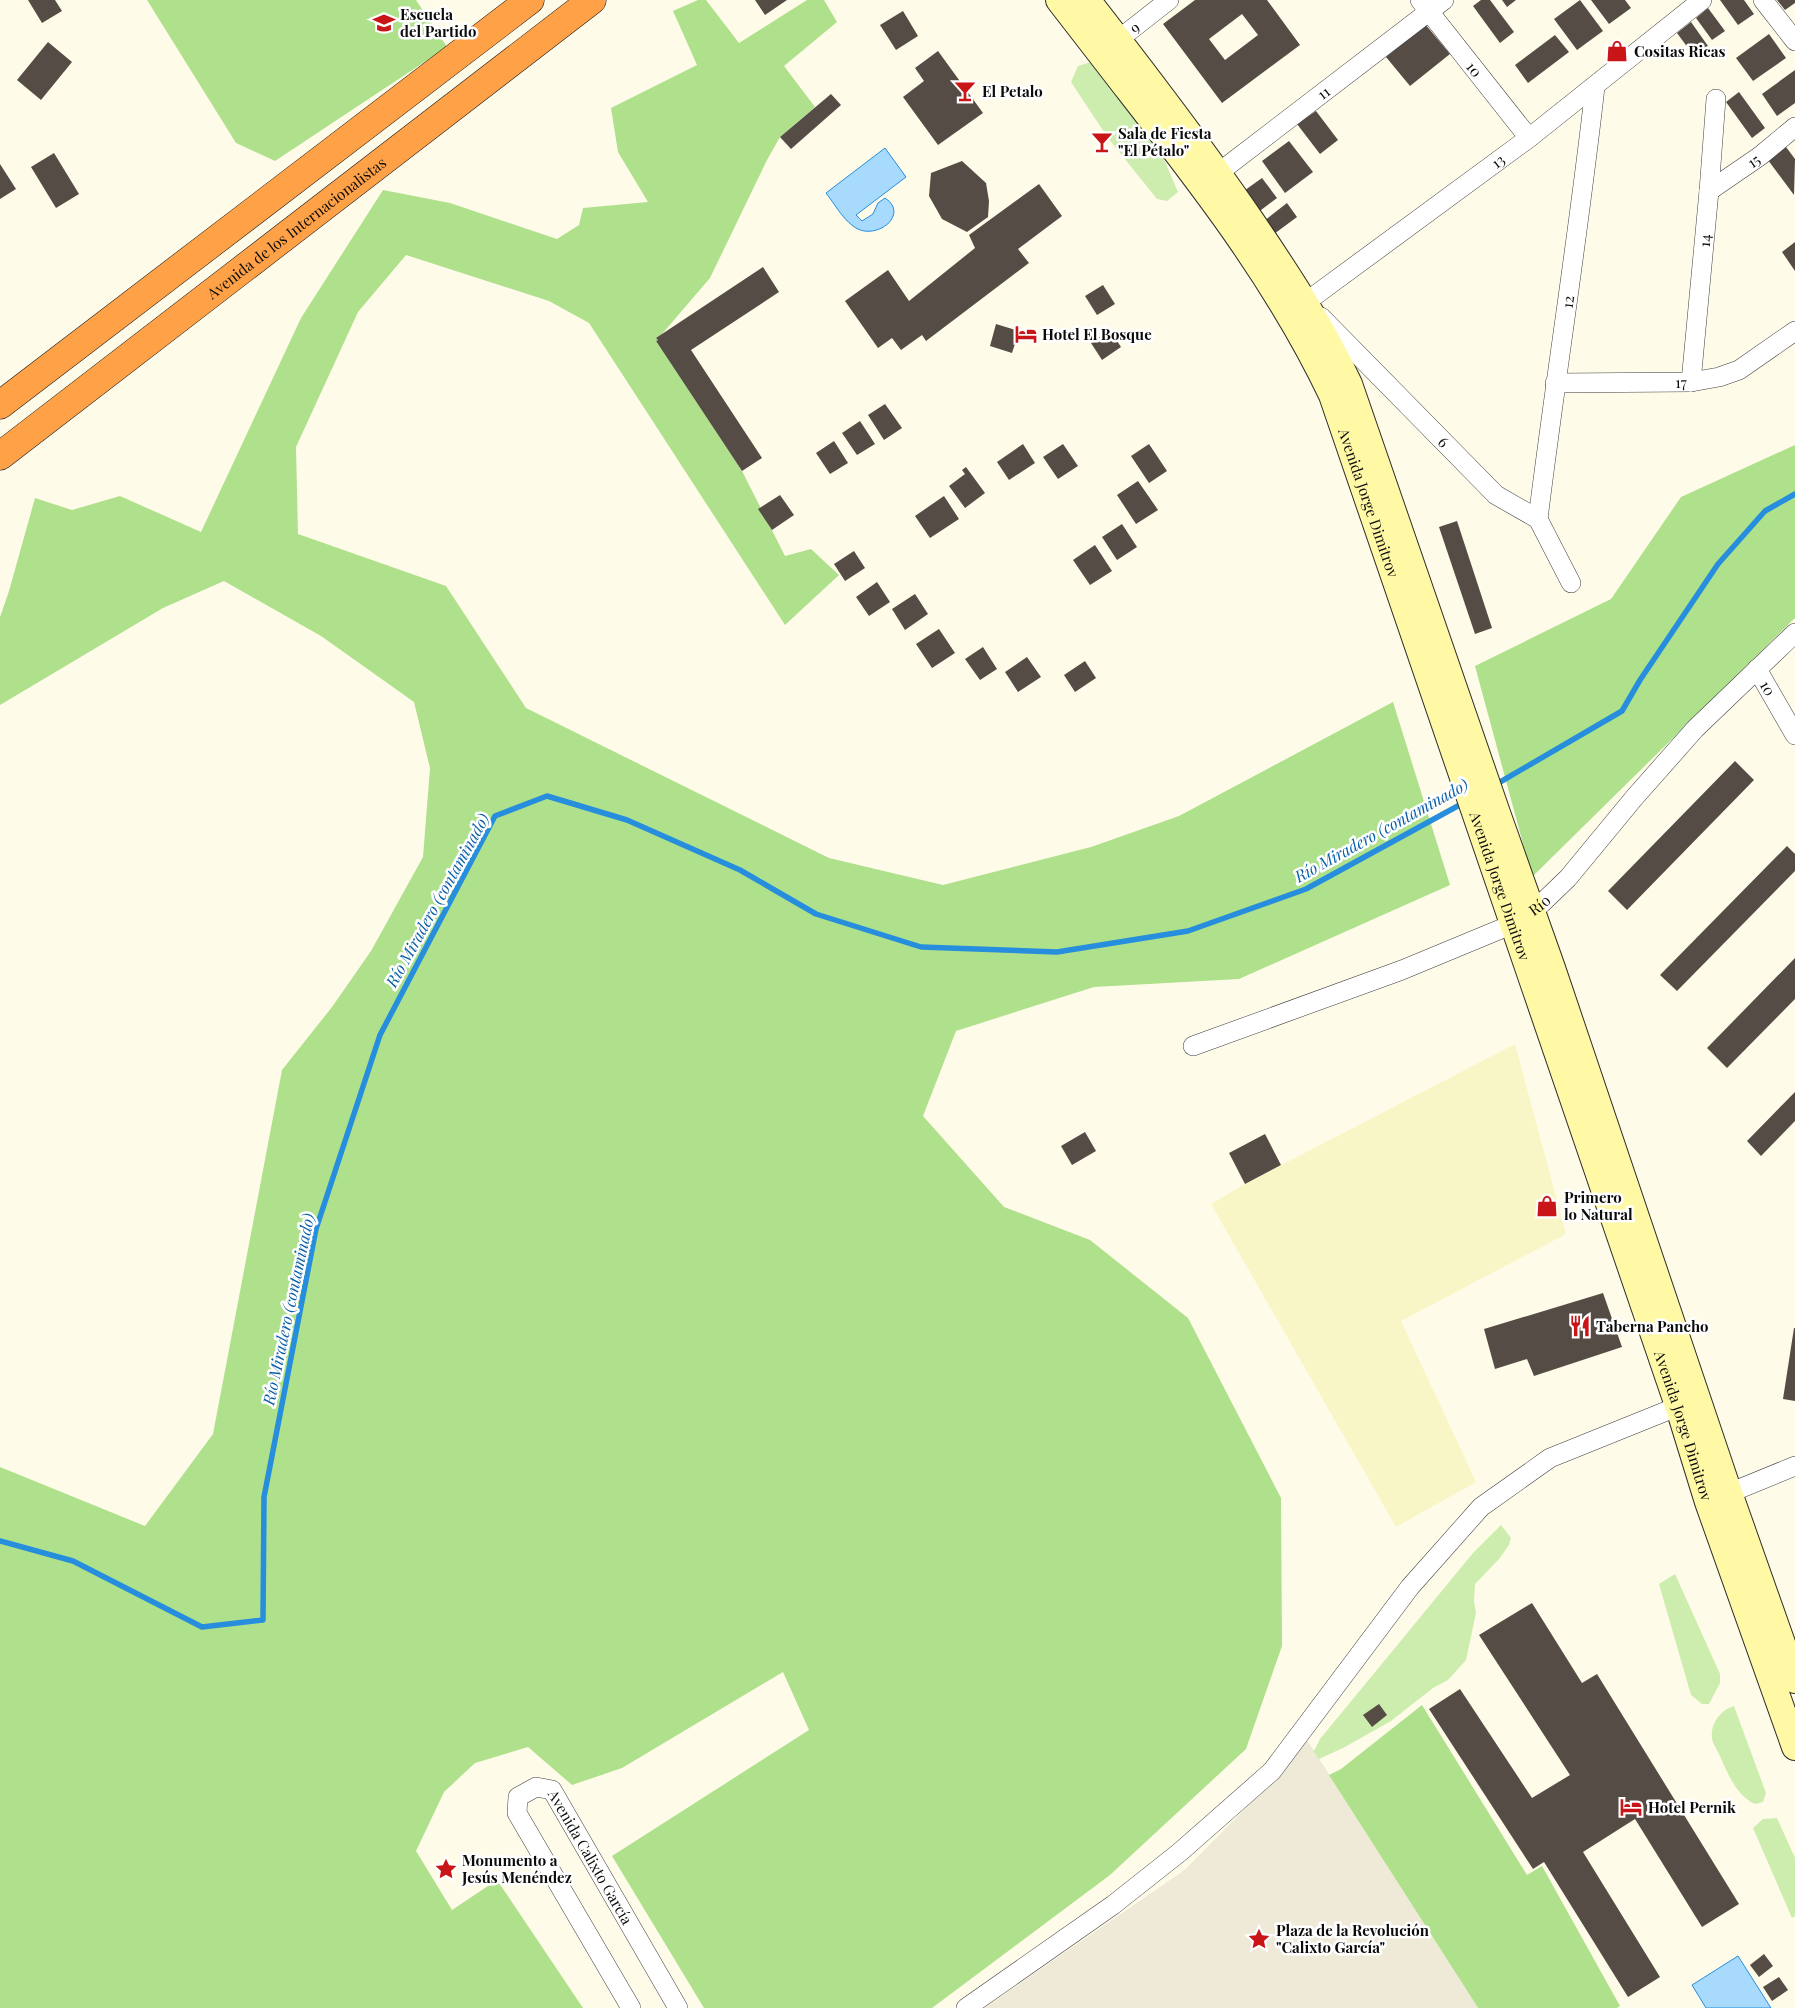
<svg xmlns="http://www.w3.org/2000/svg" width="1795" height="2008" viewBox="0 0 1795 2008" font-family="'Playfair Display',serif">
<style>
.farmland{fill:#f8f5c6}
.green{fill:#cdedae}
.forest{fill:#afe08c}
.plaza{fill:#efead8}
.water{fill:#a7dafd;stroke:#268edc}
.lines{fill:none;stroke-linecap:round;stroke-linejoin:round}
.stream{stroke:#268edc;stroke-width:5.5}
.building{fill:#554c46;fill-rule:evenodd}
.street-casing{stroke:#3e3e3e;stroke-width:20}
.secondary-casing{stroke:#2d2d2d;stroke-width:28}
.highway-casing{stroke:#1c1c1c;stroke-width:29}
.street{stroke:#fff;stroke-width:19}
.secondary{stroke:#fff8a4;stroke-width:26}
.highway{stroke:#ffa147;stroke-width:28}
.labels{text-anchor:middle;dominant-baseline:central;stroke-width:5;stroke-linejoin:round;paint-order:stroke}
.poi-label{font-size:15px;font-weight:bold;fill:#0b0b0b;stroke:#fff;text-anchor:start}
.street-label{font-size:15px;fill:#0b0b0b;stroke:#fff}
.water-label{font-size:16px;font-style:italic;fill:#085ea9;stroke:#fff}
</style>
<rect width="100%" height="100%" fill="#fffbe9"/>
<path class="farmland" d="M1515 1044 1566 1234 1401 1321 1476 1482 1396 1527 1211 1204 1245 1184Z"/>
<g class="green">
<path d="M1094 61 1162 155 1178 192 1167 201 1157 199 1108 138 1071 82 1078 66Z"/>
<path d="M1501 1525 1511 1538 1509 1545 1499 1559 1475 1584 1474 1601 1476 1613 1466 1660 1448 1680 1433 1688 1391 1721 1343 1748 1319 1759 1478 2008 1101 1932 1186 1869 1252 1802 1278 1765 1305 1738 1314 1751 1320 1739 1473 1553Z"/>
<path d="M1675 1574 1720 1674V1683L1709 1704H1702L1691 1695 1659 1584Z"/>
<path d="M1734 1706 1766 1793 1763 1802 1755 1804C1735 1795 1727 1771 1718 1752 1716 1748 1712 1742 1712 1738 1710 1723 1722 1709 1734 1706Z"/>
<path d="M1777 1818 1795 1858V1916L1792 1918 1753 1828 1763 1819Z"/>
</g>
<g class="forest">
<path d="M147 0H416L447 47 275 161 236 143Z"/>
<path d="M698 0H706L739 43 807 0H824L837 22 784 66 815 107 780 137 767 160 710 278 656 341 742 471 785 556 811 549 839 575 785 625 589 323 549 301 406 255 358 312 296 447 298 534 446 586 526 708 829 858 943 885 1091 847 1179 816 1393 702 1450 885 1239 979 1094 987 956 1031 923 1116 1004 1207 1090 1240 1188 1318 1281 1498 1282 1646 1246 1749 1110 1875 932 2008H704L612 1856 809 1730 783 1672 622 1768 572 1785 528 1747 475 1763 444 1792 416 1851 452 1910 497 1880 583 2008H0V1467L145 1526 213 1434 282 1070 332 1007 371 951 423 857 430 768 414 702 321 636 224 581 163 608 0 705V617L9 591 35 498 72 510 120 496 201 532 301 318 383 190 450 203 557 239 579 225 583 208 648 202 618 152 611 108 697 65 673 11Z"/>
<path d="M1795 445V618L1532 877 1475 666 1611 599 1681 497Z"/>
<path d="M1422 1705 1527 1875 1542 1866 1620 2006 1617 2008H1478L1329 1775 1341 1769Z"/>
</g>
<path class="plaza" d="M1305 1738 1478 2008H984L1186 1869 1252 1802 1278 1765Z"/>
<g class="water">
<path d="M885 148 906 177 856 215 862 221 873 214 878 203 885 198C911 215 874 243 853 226 842 218 834 203 826 193Z"/>
<path d="M1738 1956 1771 2008H1706L1692 1985Z"/>
</g>
<g class="lines">
<g class="stream">
<path d="M1495 785 1622 711 1640 680 1718 564 1765 511 1795 494"/>
<path d="M0 1541 73 1561 202 1627 263 1620 264 1497 316 1229 380 1035 495 816 547 796 627 820 740 870 816 914 921 947 1057 952 1188 931 1306 889 1465 802"/>
</g>
</g>
<g class="building">
<path d="M28 0H55L62 11 42 23Z"/>
<path d="M755 0H787L765 15Z"/>
<path d="M1195 0H1267L1300 45 1222 103 1163 24ZM1242 14 1258 35 1225 60 1209 39Z"/>
<path d="M1481 0H1490L1514 32 1500 43 1473 6Z"/>
<path d="M1502 0H1516L1507 7Z"/>
<path d="M1580 0 1603 31 1577 50 1554 19Z"/>
<path d="M1591 0H1625L1631 8 1609 24Z"/>
<path d="M1720 0H1744L1754 14 1738 25Z"/>
<path d="M1777 0H1795V3L1785 10Z"/>
<path d="M1708 8 1725 31 1712 40 1696 18Z"/>
<path d="M903 11 918 36 896 50 880 25Z"/>
<path d="M1691 22 1708 46 1694 56 1677 33Z"/>
<path d="M1425 24 1450 54 1410 86 1386 57Z"/>
<path d="M1769 34 1786 58 1753 81 1736 58Z"/>
<path d="M1555 35 1569 52 1528 83 1515 65Z"/>
<path d="M48 42 72 62 41 100 17 80Z"/>
<path d="M938 51 983 113 938 145 903 97 924 81 915 68Z"/>
<path d="M1795 70V103L1777 116 1762 94Z"/>
<path d="M1739 92 1765 128 1752 138 1726 102Z"/>
<path d="M831 94 841 105 791 149 780 137Z"/>
<path d="M1316 111 1338 140 1320 154 1297 124Z"/>
<path d="M1289 141 1313 172 1285 193 1262 161Z"/>
<path d="M1783 143 1795 159 1794 195 1765 156Z"/>
<path d="M54 153 79 194 56 208 31 167Z"/>
<path d="M962 161 986 183 989 201 988 217 967 232 942 219 929 196 931 173Z"/>
<path d="M0 164 16 189 0 199Z"/>
<path d="M1262 178 1277 198 1257 213 1241 193Z"/>
<path d="M1039 184 1062 216 1018 249 1029 263 926 341 922 335 901 350 892 338 878 348 845 301 888 270 909 301 975 248 969 235Z"/>
<path d="M1287 203 1297 217 1274 234 1264 221Z"/>
<path d="M1795 242V271L1782 252Z"/>
<path d="M763 267 779 292 691 350 762 458 742 471 656 341 658 340 656 338Z"/>
<path d="M1103 285 1115 304 1097 315 1085 296Z"/>
<path d="M996 324 1019 331 1012 353 990 346Z"/>
<path d="M1110 330 1121 347 1102 360 1091 343Z"/>
<path d="M885 404 902 428 884 440 868 415Z"/>
<path d="M860 421 875 444 857 455 842 433Z"/>
<path d="M834 441 848 463 830 474 816 453Z"/>
<path d="M1023 444 1035 463 1009 480 997 462Z"/>
<path d="M1063 444 1078 466 1058 479 1043 457Z"/>
<path d="M1149 444 1167 471 1149 483 1131 456Z"/>
<path d="M966 467 985 493 965 508 949 486 965 474 962 470Z"/>
<path d="M1138 481 1158 510 1136 524 1117 495Z"/>
<path d="M780 495 794 515 772 530 758 509Z"/>
<path d="M944 496 959 519 930 538 915 516Z"/>
<path d="M1457 521 1492 628 1475 634 1439 527Z"/>
<path d="M1122 524 1137 547 1117 560 1102 537Z"/>
<path d="M1095 545 1112 571 1090 585 1073 560Z"/>
<path d="M854 551 865 568 845 581 834 564Z"/>
<path d="M877 582 890 602 869 616 856 597Z"/>
<path d="M915 594 928 614 905 630 892 609Z"/>
<path d="M939 629 955 653 932 668 916 644Z"/>
<path d="M983 647 997 669 980 680 965 659Z"/>
<path d="M1027 657 1041 677 1018 692 1005 672Z"/>
<path d="M1085 661 1096 678 1075 692 1064 675Z"/>
<path d="M1735 761 1754 780 1627 910 1608 891Z"/>
<path d="M1787 846 1795 854V871L1677 991 1660 975Z"/>
<path d="M1795 958V999L1727 1068 1707 1048Z"/>
<path d="M1795 1092V1121L1761 1156 1747 1141Z"/>
<path d="M1085 1132 1096 1151 1072 1165 1061 1146Z"/>
<path d="M1265 1134 1281 1165 1245 1184 1229 1153Z"/>
<path d="M1603 1293 1622 1347 1534 1376 1527 1359 1495 1369 1484 1329Z"/>
<path d="M1794 1328H1795V1401L1783 1399Z"/>
<path d="M1532 1603 1582 1683 1597 1674 1739 1904 1702 1927 1635 1819 1583 1852 1660 1977 1628 1997 1544 1862 1533 1869 1429 1709 1460 1689 1532 1798 1570 1775 1479 1635Z"/>
<path d="M1379 1704 1387 1715 1372 1727 1363 1715Z"/>
<path d="M1764 1954 1773 1966 1759 1977 1750 1965Z"/>
<path d="M1779 1977 1788 1990 1772 2001 1763 1987Z"/>
</g>
<g class="lines">
<g class="street-casing">
<g id="street">
<path id="s1" d="M1420 0 1529 138"/>
<path d="M1763 0 1795 41"/>
<path id="s2" d="M1109 47 1169 0"/>
<path id="s3" d="M1209 180 1444 0"/>
<path id="s4" d="M1709 191 1760 156 1795 127"/>
<path id="s5" d="M1294 309 1306 302 1529 138 1702 0"/>
<path id="s6" d="M1321 317 1496 495 1538 519 1571 583"/>
<path id="s7" d="M1691 382 1709 191 1716 99"/>
<path id="s8" d="M1555 383 1691 382 1719 377 1739 370 1795 331"/>
<path id="s9" d="M1538 519C1556 374 1579 231 1595 87"/>
<path id="s10" d="M1757 669 1795 735"/>
<path id="s11" d="M1193 1046 1402 970 1513 924 1542 903 1568 878 1634 798 1695 729 1795 633"/>
<path d="M1717 1498 1795 1466"/>
<path id="s12" d="M631 2008 517 1813 518 1797 536 1787 552 1790 678 2008"/>
<path d="M966 2008 1113 1905 1180 1852 1272 1771 1410 1587 1481 1507 1550 1458 1689 1402"/>
</g>
</g>
<g class="secondary-casing">
<g id="secondary">
<path id="s13" d="M1059 0C1081 28 1102 56 1124 84 1201 183 1278 281 1332 395L1679 1408 1708 1502 1795 1747"/>
<path d="M1087 0C1144 73 1200 146 1252 222 1288 275 1322 327 1349 384L1497 813 1552 968 1729 1493 1795 1680"/>
</g>
</g>
<g class="highway-casing">
<g id="highway">
<path d="M0 405 530 0"/>
<path id="s14" d="M0 456 592 0"/>
</g>
</g>
<use href="#street" class="street"/>
<use href="#secondary" class="secondary"/>
<use href="#highway" class="highway"/>
</g>
<defs>
<g id="university-bare" transform="scale(1.725)"><path d="M0-5L7-2L0 1L-7-2ZM-4 1L0 2.5L4 1V4Q0 6-4 4Z" fill="#c91518" stroke="#fff" stroke-width="2.5" paint-order="stroke"/></g>
<g id="shop-bare" transform="scale(1.725)"><path d="M-5-2.5h2.3a2.7 3.5 0 0 1 5.4 0H5L5.5 6h-11ZM-1.5-2.5h3a1.5 2.3 0 0 0-3 0Z" fill="#c91518" stroke="#fff" stroke-width="2.5" paint-order="stroke"/></g>
<g id="bar-bare" transform="scale(1.725)"><path d="M-6-5H6L.8 .8V4.5H3.5V6h-7V4.5H-.8V.8Z" fill="#c91518" stroke="#fff" stroke-width="2.5" paint-order="stroke"/></g>
<g id="hotel-bare" transform="scale(1.725)"><path d="M-6-4.5h1.5V1H6V5H4.5V3h-9V5H-6ZM-4 0a1.8 1.8 0 1 1 3.6 0ZM.5 0V-2.5h3Q6-2.5 6 0Z" fill="#c91518" stroke="#fff" stroke-width="2.5" paint-order="stroke"/></g>
<g id="restaurant-bare" transform="scale(1.725)"><path d="M-5-6h1v4h1v-4h1v4h1v-4h1v5L-1.5 .5V6h-2V.5L-5-1ZM5-6V6H3V1.5H1.5Q1.5-4 5-6Z" fill="#c91518" stroke="#fff" stroke-width="2.5" paint-order="stroke"/></g>
<g id="sight-bare" transform="scale(1.725)"><path d="M0-6L1.8-2.2L6-1.7L2.9 1.2L3.7 5.4L0 3.3L-3.7 5.4L-2.9 1.2L-6-1.7L-1.8-2.2Z" fill="#c91518" stroke="#fff" stroke-width="2.5" paint-order="stroke"/></g>
</defs>
<g fill-rule="evenodd">
<use href="#university-bare" x="384" y="23"/>
<use href="#shop-bare" x="1617" y="51"/>
<use href="#bar-bare" x="965" y="91"/>
<use href="#bar-bare" x="1102" y="142"/>
<use href="#hotel-bare" x="1026" y="334"/>
<use href="#shop-bare" x="1547" y="1206"/>
<use href="#restaurant-bare" x="1580" y="1326"/>
<use href="#hotel-bare" x="1631" y="1807"/>
<use href="#sight-bare" x="446" y="1869"/>
<use href="#sight-bare" x="1259" y="1939"/>
</g>
<g class="labels">
<g class="poi-label">
<text x="400" y="14">Escuela<tspan x="400" dy="17">del Partido</tspan></text>
<text x="1634" y="51">Cositas Ricas</text>
<text x="982" y="91">El Petalo</text>
<text x="1118" y="133">Sala de Fiesta<tspan x="1118" dy="17">"El Pétalo"</tspan></text>
<text x="1042" y="334">Hotel El Bosque</text>
<text x="1564" y="1197">Primero<tspan x="1564" dy="17">lo Natural</tspan></text>
<text x="1596" y="1326">Taberna Pancho</text>
<text x="1648" y="1807">Hotel Pernik</text>
<text x="462" y="1860">Monumento a<tspan x="462" dy="17">Jesús Menéndez</tspan></text>
<text x="1276" y="1930">Plaza de la Revolución<tspan x="1276" dy="17">"Calixto García"</tspan></text>
</g>
<g class="street-label">
<text stroke="none"><textPath href="#s2" startOffset="32">9</textPath></text>
<text stroke="none"><textPath href="#s1" startOffset="88">10</textPath></text>
<text stroke="none"><textPath href="#s3" startOffset="144">11</textPath></text>
<text stroke="none"><textPath href="#s5" startOffset="252">13</textPath></text>
<text stroke="none"><textPath href="#s4" startOffset="54">15</textPath></text>
<text stroke="none"><textPath href="#s14" startOffset="374">Avenida de los Internacionalistas</textPath></text>
<text stroke="none"><textPath href="#s7" startOffset="142">14</textPath></text>
<text stroke="none"><textPath href="#s9" startOffset="219">12</textPath></text>
<text stroke="none"><textPath href="#s8" startOffset="126">17</textPath></text>
<text stroke="none"><textPath href="#s6" startOffset="175">6</textPath></text>
<text stroke="none"><textPath href="#s13" startOffset="595">Avenida Jorge Dimitrov</textPath></text>
<text stroke="none"><textPath href="#s10" startOffset="22">10</textPath></text>
<text stroke="none"><textPath href="#s13" startOffset="1000">Avenida Jorge Dimitrov</textPath></text>
<text stroke="none"><textPath href="#s11" startOffset="375">Río</textPath></text>
<text stroke="none"><textPath href="#s13" startOffset="1570">Avenida Jorge Dimitrov</textPath></text>
<text stroke="none"><textPath href="#s12" startOffset="356">Avenida Calixto García</textPath></text>
</g>
<g class="water-label">
<text transform="translate(1381 830) rotate(-29)">Río Miradero (contaminado)</text>
<text transform="translate(437 900) rotate(-61)">Río Miradero (contaminado)</text>
<text transform="translate(288 1309) rotate(-78)">Río Miradero (contaminado)</text>
</g>
</g>
</svg>
